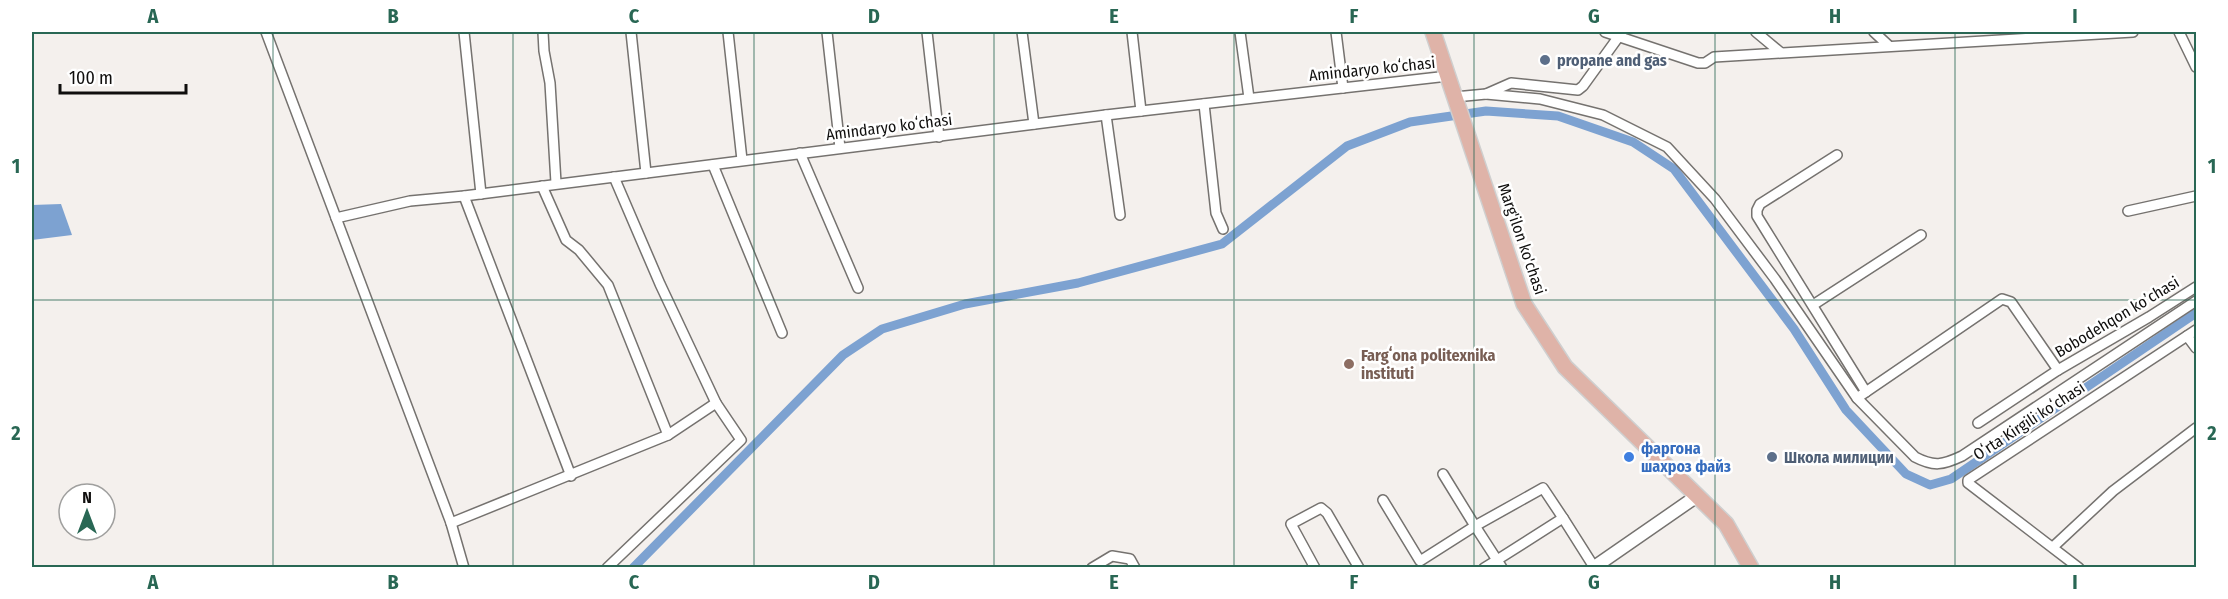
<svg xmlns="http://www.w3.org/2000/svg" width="2228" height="599" viewBox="0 0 2228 599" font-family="'Fira Sans Condensed',sans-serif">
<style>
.water{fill:#7da2d1}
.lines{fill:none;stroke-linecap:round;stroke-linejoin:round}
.canal{stroke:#7da2d1;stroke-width:9}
.minor-casing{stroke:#75726f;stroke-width:12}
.tertiary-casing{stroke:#75726f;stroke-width:15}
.primary-casing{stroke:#cfcfcf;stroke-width:18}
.minor{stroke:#fff;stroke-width:9}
.tertiary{stroke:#fff;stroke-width:12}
.primary{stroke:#dfb3a8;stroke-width:15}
.grid{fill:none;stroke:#296754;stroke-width:1.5;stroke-opacity:0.55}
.service-dot{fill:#5c6f8a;stroke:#fff;stroke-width:2}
.education-dot{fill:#8d6e63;stroke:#fff;stroke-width:2}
.shop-dot{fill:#3f7fe0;stroke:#fff;stroke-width:2}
.labels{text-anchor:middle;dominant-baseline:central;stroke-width:5;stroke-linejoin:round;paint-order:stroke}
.service-label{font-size:16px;font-weight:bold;fill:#4e5e75;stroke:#fff;text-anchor:start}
.street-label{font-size:16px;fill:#0f0e0d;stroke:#fff}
.education-label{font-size:16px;font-weight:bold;fill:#785e54;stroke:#fff;text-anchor:start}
.shop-label{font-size:16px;font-weight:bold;fill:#366cbe;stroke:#fff;text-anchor:start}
.neatline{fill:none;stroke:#296754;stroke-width:2}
.grid-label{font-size:20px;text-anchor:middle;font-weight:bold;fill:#296754}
</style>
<rect width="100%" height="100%" fill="#f4f0ed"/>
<path class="water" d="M61 204 72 235 32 240V205Z"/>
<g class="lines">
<path class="canal" d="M633 568 843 355 882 329 965 304 1078 283 1222 244 1347 146 1410 122 1486 111 1558 116 1633 142 1674 169 1794 329 1846 410 1906 474 1930 485 1951 479 2196 313"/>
<g class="minor-casing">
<g id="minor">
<path d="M266 32 451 523 464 568"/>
<path d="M464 32 481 194"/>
<path d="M543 32 544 51 550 83 556 183"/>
<path d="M631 32 646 173"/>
<path d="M728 32 742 160"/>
<path d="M827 32 840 148"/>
<path d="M927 32 939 137"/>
<path d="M1022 32 1034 124"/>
<path d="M1132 32 1141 111"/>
<path d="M1240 32 1249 98"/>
<path d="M1336 32 1343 88"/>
<path d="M1605 32 1698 63H1705L1714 57 2133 32"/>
<path d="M1756 32 1780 52"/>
<path d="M1874 32 1888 45"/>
<path d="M2179 32 2196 67"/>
<path d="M1486 94 1540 99 1603 115 1667 147 1715 199 1775 279 1857 398 1915 457C1934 467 1943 465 1962 456L2196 301"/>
<path d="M1455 97 1486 94 1511 83 1578 90 1583 86 1622 32"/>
<path d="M1204 104 1216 213 1223 229"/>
<path d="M1106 115 1120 215"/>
<path d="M800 153 858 288"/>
<path d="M1837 155 1760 204 1757 210V216L1866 392"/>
<path d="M713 165 782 333"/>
<path d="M614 177 660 284 716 403"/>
<path d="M542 186 566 240 579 250 608 285 668 435"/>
<path d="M464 196 571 476"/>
<path d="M2128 211 2196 196"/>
<path d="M336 218 410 201 464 196 1106 115 1448 76"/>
<path d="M1813 305 1921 235"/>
<path d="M2187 336 2196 348"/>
<path d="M1857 398 2002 299 2011 302 2058 370 2149 317 2196 287"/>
<path d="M1978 423 2058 370"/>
<path d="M1443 474 1475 526 1543 488 1563 518 1497 560 1502 568"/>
<path d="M1383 500 1420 561 1475 526 1497 560 1484 568"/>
<path d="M1563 518 1594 567"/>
<path d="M451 523 668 435 716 403 741 440 607 568"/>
<path d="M2053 547 2113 491 2196 428"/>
<path d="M1092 568 1112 556 1130 559 1135 568"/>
<path d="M1315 568 1291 524 1321 508 1327 513 1359 568"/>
<path d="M2079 568 1968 483V480L2196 330"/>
</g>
</g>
<g class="tertiary-casing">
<path id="tertiary" d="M1593 568 1697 496"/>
</g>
<g class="primary-casing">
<path id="primary" d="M1433 32 1524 304 1565 367 1726 524 1751 568"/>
</g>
<use href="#minor" class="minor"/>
<use href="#tertiary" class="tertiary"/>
<use href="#primary" class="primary"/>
</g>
<path class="grid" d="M273 32V568M513 32V568M754 32V568M994 32V568M1234 32V568M1474 32V568M1715 32V568M1955 32V568M32 300H2196"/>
<g class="service-dot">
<circle cx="1545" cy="60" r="6"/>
<circle cx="1772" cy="457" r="6"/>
</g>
<circle class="education-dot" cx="1349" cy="364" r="6"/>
<circle class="shop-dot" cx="1629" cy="457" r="6"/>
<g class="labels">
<g class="service-label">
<text x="1557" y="60">propane and gas</text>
<text x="1784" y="457">Школа милиции</text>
</g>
<g class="street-label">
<text transform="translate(1372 69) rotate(-6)">Amindaryo koʻchasi</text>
<text transform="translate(889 127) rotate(-7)">Amindaryo koʻchasi</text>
<text transform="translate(1522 239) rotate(71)">Marg'ilon ko'chasi</text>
<text transform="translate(2117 317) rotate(-31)">Bobodehqon koʼchasi</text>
<text transform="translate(2029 421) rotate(-33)">Oʻrta Kirgili koʻchasi</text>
</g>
<g class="education-label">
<text x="1361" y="355">Fargʻona politexnika<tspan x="1361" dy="18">instituti</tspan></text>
</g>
<g class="shop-label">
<text x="1641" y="448">фаргона<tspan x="1641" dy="18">шахроз файз</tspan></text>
</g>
</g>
<rect width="2228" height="599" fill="none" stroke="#ffffff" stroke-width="66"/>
<g transform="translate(87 512)"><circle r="28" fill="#ffffff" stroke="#9f9f9e" stroke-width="1.5"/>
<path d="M0-4.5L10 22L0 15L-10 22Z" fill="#296754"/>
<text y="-9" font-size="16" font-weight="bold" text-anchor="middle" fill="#0f0e0d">N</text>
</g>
<path d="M60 84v9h126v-9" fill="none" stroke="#0f0e0d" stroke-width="3"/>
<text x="69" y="84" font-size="18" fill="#0f0e0d" stroke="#ffffff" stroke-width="4.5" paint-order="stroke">100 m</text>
<rect x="33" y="33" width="2162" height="533" class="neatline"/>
<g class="grid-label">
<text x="153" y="23">A</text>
<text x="393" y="23">B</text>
<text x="634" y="23">C</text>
<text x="874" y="23">D</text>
<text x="1114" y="23">E</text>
<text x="1354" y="23">F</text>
<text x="1594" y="23">G</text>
<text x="1835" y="23">H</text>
<text x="2075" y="23">I</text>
<text x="16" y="173">1</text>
<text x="2212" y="173">1</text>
<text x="16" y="440">2</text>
<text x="2212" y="440">2</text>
<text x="153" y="589">A</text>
<text x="393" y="589">B</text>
<text x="634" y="589">C</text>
<text x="874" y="589">D</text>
<text x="1114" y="589">E</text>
<text x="1354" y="589">F</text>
<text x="1594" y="589">G</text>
<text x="1835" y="589">H</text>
<text x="2075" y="589">I</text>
</g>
</svg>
